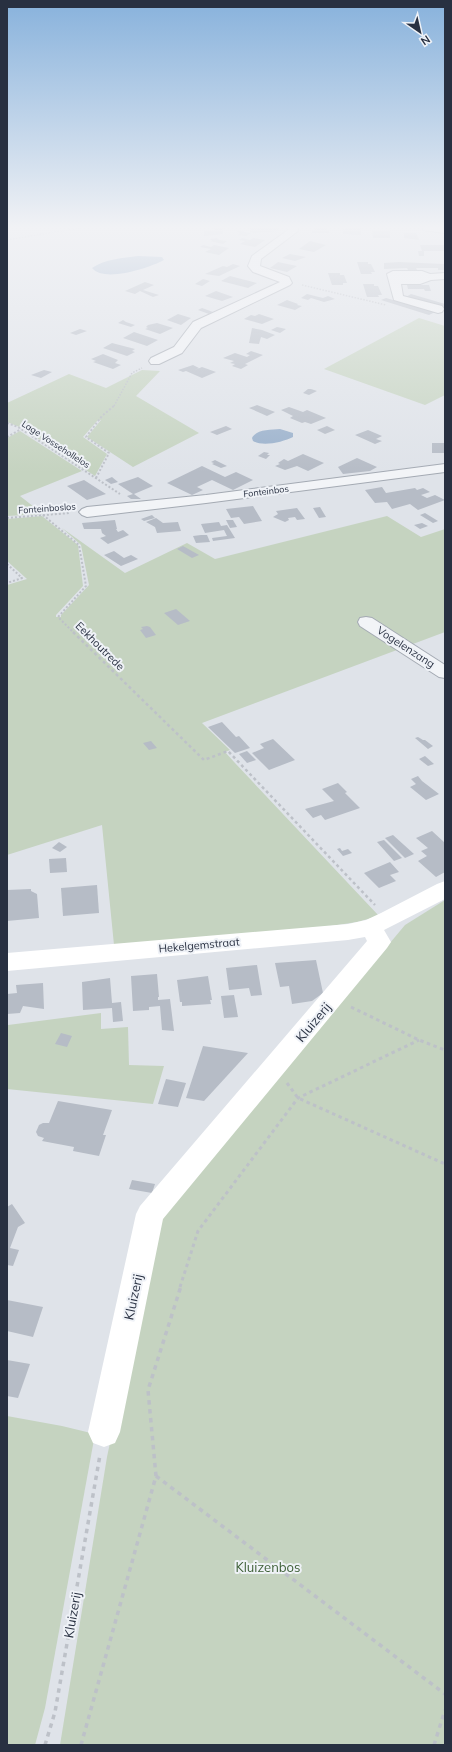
<svg xmlns="http://www.w3.org/2000/svg" width="452" height="1752" viewBox="0 0 452 1752" font-family="Mulish,sans-serif">
<style>
.green{fill:#c5d3c0}
.water{fill:#99b0cb}
.building{fill:#b6bcc6}
.lines{fill:none;stroke-linecap:round;stroke-linejoin:round}
.street-casing{stroke:#a4aab3;stroke-width:2}
.path-far4{stroke:#bdc1c8;stroke-width:1.5;stroke-dasharray:1.5 1.5;stroke-linecap:butt}
.path-far3{stroke:#bdc1c8;stroke-width:2;stroke-dasharray:2 2;stroke-linecap:butt}
.path-far2{stroke:#bdc1c8;stroke-width:2.5;stroke-dasharray:3 3;stroke-linecap:butt}
.path-far1{stroke:#bdc1c8;stroke-width:3;stroke-dasharray:3.5 3.5;stroke-linecap:butt}
.path{stroke:#bdc1c8;stroke-width:3.5;stroke-dasharray:4.5 4.5;stroke-linecap:butt}
.street{fill:#f2f4f7;fill-rule:evenodd}
.secondary{fill:#fff;fill-rule:evenodd}
.labels{text-anchor:middle;dominant-baseline:central;stroke-width:4;stroke-linejoin:round;paint-order:stroke}
.far-street-label{font-size:9px;fill:#283041;stroke:#eff2f7}
.street-label{font-size:11px;fill:#283041;stroke:#eff2f7}
.near-street-label{font-size:13px;fill:#283041;stroke:#eff2f7}
.near-park-label{font-size:13px;fill:#3b5d34;stroke:#eff2f7}
</style>
<rect width="100%" height="100%" fill="#dfe3e9"/>
<g class="green">
<path d="M419 318 445 326V395L425 405 324 369Z"/>
<path d="M142 370 160 371 136 396 199 433 133 467 87 437 101 420H98L83 437 107 454 95 476 22 428 7 422V403L69 374 106 388Z"/>
<path d="M20 431 82 471 20 496 43 514 7 516V438Z"/>
<path d="M42 516 78 545 83 586 56 615V617H61V615L89 585 81 545 62 528 125 573 187 543 215 559 387 516 421 537 445 529V632L202 723 230 750 225 752 235 763 379 916 357 922 318 928 114 945 102 825 7 855V585L27 579 7 561V519Z"/>
<path d="M445 900V1745H60L107 1457 156 1223 405 925Z"/>
<path d="M101 1013V1029L128 1027 129 1065 164 1066 153 1104 7 1089V1029L8 1025Z"/>
<path d="M7 1416 62 1426 95 1434 45 1708 35 1745H7Z"/>
</g>
<g class="water">
<path d="M138 256 162 257 164 260C149 268 104 283 92 268 105 259 123 258 138 256Z"/>
<path d="M280 429 293 433V437C283 442 263 447 253 441L252 438C257 429 270 430 280 429Z"/>
</g>
<g class="building">
<path d="M214 228H223V234L204 236V230H214Z"/>
<path d="M250 228H278V231L254 233 250 232Z"/>
<path d="M315 228H326L330 233H312V230H315Z"/>
<path d="M352 228H361V235L343 234V229Z"/>
<path d="M381 230H390V238H373L372 231Z"/>
<path d="M238 231H240L251 233 246 236 238 235 240 233 236 232Z"/>
<path d="M404 233H416L419 240 404 238Z"/>
<path d="M217 238 219 240 227 241 223 244 210 241H212L210 239Z"/>
<path d="M242 238 250 240 253 238 265 240 255 247 240 244 245 241 239 240Z"/>
<path d="M310 241 326 245 314 252 299 249Z"/>
<path d="M203 245 211 247 214 245 229 248 219 255 205 252 211 249 200 247Z"/>
<path d="M420 245H445V251H424V256H419L418 251H422Z"/>
<path d="M290 254 306 257 295 261 282 258Z"/>
<path d="M278 262 297 266 287 272 270 268Z"/>
<path d="M357 262H368V264H371L375 272H371L372 274H361Z"/>
<path d="M399 262 444 264 445 270H438V268H416L417 270H408L407 268 384 269V263Z"/>
<path d="M233 264 240 266 219 276 205 274 223 266 227 267Z"/>
<path d="M328 273H340V275H344L347 283H343V285H332Z"/>
<path d="M230 276 257 283 248 288 221 281Z"/>
<path d="M203 279 210 281 202 286 195 284Z"/>
<path d="M145 282 154 285 143 290 159 295 153 297 140 291 135 294 125 291Z"/>
<path d="M363 284H374V286H378L382 295H378L379 297H367Z"/>
<path d="M407 285H429L431 291H425L424 289H408Z"/>
<path d="M216 291 233 297 222 301 205 296Z"/>
<path d="M307 294 323 298 328 296 335 299 324 302 311 298 308 300 301 298Z"/>
<path d="M411 294 445 304V307L443 308 406 297Z"/>
<path d="M386 298 435 312 429 315 381 300Z"/>
<path d="M287 300 298 304 297 305 302 306 295 310 277 305Z"/>
<path d="M202 308 213 312 209 314 198 310Z"/>
<path d="M178 314 191 318 181 325 167 320Z"/>
<path d="M259 314 274 319 262 324 244 319 251 315 255 316Z"/>
<path d="M123 320 126 322 135 325 131 327 118 323Z"/>
<path d="M157 323 173 328 160 334 145 329 148 328 146 327 148 325Z"/>
<path d="M277 327 286 329 280 333 271 330Z"/>
<path d="M252 328 262 330 275 335 267 339 261 337 259 344 249 343Z"/>
<path d="M80 329 87 331 76 335 70 333Z"/>
<path d="M134 332 158 340 147 346 123 338Z"/>
<path d="M112 343 135 349 132 351 135 352 127 356 103 348Z"/>
<path d="M251 351 263 355 245 364 248 365 241 369 232 366 235 364 230 363 234 361 223 358 235 353 247 357 250 355 246 354Z"/>
<path d="M103 354 118 360 115 363 121 365 113 369 93 362 96 361 91 359Z"/>
<path d="M193 365 199 368 195 370 202 367 216 372 202 378 186 371 183 372 178 370Z"/>
<path d="M44 370 52 372 41 378 31 375Z"/>
<path d="M308 389H311L317 391 309 395 303 393Z"/>
<path d="M257 405 275 412 267 416 249 408Z"/>
<path d="M289 407 303 412 307 410 326 418 311 424 305 422 302 423 290 418 293 416 281 410Z"/>
<path d="M226 426 232 429 217 435 210 432Z"/>
<path d="M327 426 335 430 325 434 317 430Z"/>
<path d="M368 430 382 436 376 439 382 441 375 444 355 435Z"/>
<rect x="432" y="443" width="13" height="10"/>
<path d="M264 452 269 453 267 455H270L266 459 258 456Z"/>
<path d="M303 454 324 463 308 471 297 466 285 470 275 466 280 464 278 463 284 459 288 461Z"/>
<path d="M357 458 377 467 370 471 343 474 338 467Z"/>
<path d="M215 460 227 466 221 468 212 464 214 463 211 462Z"/>
<path d="M202 466 225 477 236 472 253 480 233 490 212 480 197 487 203 490 192 495 167 483Z"/>
<path d="M112 477 118 482 111 484 105 480Z"/>
<path d="M138 477 153 486 134 494 141 499H131L127 496 133 494 118 484Z"/>
<path d="M84 480 98 489 106 494 87 500 67 486Z"/>
<path d="M382 487 386 493 415 488 417 490 423 488 430 492 421 495 427 498 435 495 445 500 418 510 410 504 392 509 387 502 375 503 365 490Z"/>
<path d="M253 506 262 521 244 524 239 517 231 518 226 509Z"/>
<path d="M320 507 326 517 319 518 313 508Z"/>
<path d="M297 508 305 519 297 520 295 517 288 518 289 520 285 522 273 517 278 514 276 511Z"/>
<path d="M425 513 438 521 433 523 420 515Z"/>
<path d="M152 515 155 518 144 521 141 519Z"/>
<path d="M156 518 163 523 178 522 181 531 157 533 155 527 146 522Z"/>
<path d="M115 520 117 529H116L118 532 123 530 129 535 108 544 100 538 106 536 102 533 101 529H84L82 523Z"/>
<path d="M226 520H233L237 527 230 528Z"/>
<path d="M219 522 221 526 227 525 235 538 213 541 212 538 227 536 224 530 205 533 201 524Z"/>
<path d="M422 523 428 526 420 529 414 525Z"/>
<path d="M201 535H207L210 542 196 543 193 536Z"/>
<path d="M183 546 199 555 192 558 177 549Z"/>
<path d="M114 551 124 558 131 555 138 559 121 566 104 555Z"/>
<path d="M176 609 190 621 178 625 164 613Z"/>
<path d="M147 626 150 627 156 635 146 638 140 630 143 629 141 627Z"/>
<path d="M222 722 236 737 239 736 250 748 235 753 208 727Z"/>
<path d="M418 737 423 740H425L433 746 428 749 415 738Z"/>
<path d="M273 739 295 760 269 770 252 753 264 748 260 744Z"/>
<path d="M151 741 157 748 149 750 143 743Z"/>
<path d="M247 751 256 760 247 763 239 754Z"/>
<path d="M425 756 434 764 428 766 419 759Z"/>
<path d="M418 776 422 781 439 794 426 800 410 787 416 784 411 779Z"/>
<path d="M338 783 347 792 345 793 360 808 325 820 321 815 313 818 305 809 334 801 322 789Z"/>
<path d="M432 831 445 843V872L436 877 418 861 427 856 421 851 428 848 416 838Z"/>
<path d="M393 835 414 854 405 858 385 838Z"/>
<path d="M384 840 402 858 394 861 377 842Z"/>
<path d="M59 842 67 847 60 852 52 848Z"/>
<path d="M340 848 342 851 348 849 352 853 343 856 337 849Z"/>
<path d="M66 858 67 872 50 873 49 859Z"/>
<path d="M390 862 399 872 390 875 396 881 379 888 364 873Z"/>
<path d="M97 885 99 913 63 916 61 888Z"/>
<path d="M31 889V891L37 894 39 918 7 921V890Z"/>
<path d="M316 960 323 993 312 1001 292 1004 289 986 280 987 275 963Z"/>
<path d="M257 965 262 995 251 996 249 988 229 990 226 968Z"/>
<path d="M157 974 159 997H158V1000L170 999 174 1031 162 1030 160 1006 149 1007V1010L133 1011 131 976Z"/>
<path d="M208 976 212 1000H210L211 1004 182 1006V1002H180L177 980Z"/>
<path d="M110 978 112 1003 121 1002 123 1021 113 1022 112 1008 83 1010 82 982Z"/>
<path d="M43 983 44 1009 23 1006 20 1013 7 1014V994L17 993 16 985Z"/>
<path d="M234 995 238 1017 224 1018 221 996Z"/>
<path d="M61 1033 72 1036 67 1047 55 1044Z"/>
<path d="M203 1046 248 1053 204 1101 186 1098Z"/>
<path d="M166 1079 186 1083 178 1107 158 1104Z"/>
<path d="M58 1101 112 1110 103 1135H106L99 1156 73 1151 74 1147 42 1141 44 1138 38 1136 36 1132 39 1125 43 1123H49Z"/>
<path d="M132 1180 155 1184 152 1193 129 1189Z"/>
<path d="M12 1204 25 1223 18 1227 10 1248 19 1250 13 1266 7 1265V1207Z"/>
<path d="M7 1300 43 1307 33 1337 7 1331Z"/>
<path d="M7 1360 30 1364 18 1398 7 1396Z"/>
</g>
<g class="lines">
<g class="street-casing">
<g id="street">
<path d="M288 228H298V231L261 259 260 266 289 277 292 283 290 285 201 328 182 353 159 364H151L149 361 151 358 174 347 193 322 280 282 253 272 248 266 252 256 288 230Z"/>
<path d="M422 228H445V233L423 230Z"/>
<path d="M393 271H422L430 274 445 273V279L431 280 420 284H401L403 296 442 306 444 309 442 312 438 313 394 300 387 274Z"/>
<path d="M445 464V472L206 503 87 517 82 515 79 512 82 509 87 507 206 495Z"/>
<path d="M366 617 372 618 445 665V678L439 677 360 626 358 622 360 618Z"/>
</g>
</g>
<g class="path-far4">
<path d="M7 240 79 228"/>
<path d="M302 285 386 305"/>
<path d="M114 406 132 373 142 368"/>
</g>
<g class="path-far3">
<path d="M7 423 18 427 120 494"/>
<path d="M7 437 21 429"/>
<path d="M96 478 109 453 86 437 102 416 115 405"/>
<path d="M43 515 79 545 86 586 58 617 74 633"/>
<path d="M7 518 70 513"/>
<path d="M7 564 22 578 7 583"/>
</g>
<path class="path-far2" d="M73 632 204 760 228 751 375 905"/>
<g class="path-far1">
<path d="M351 1007 419 1040 445 1050"/>
<path d="M287 1083 298 1098 445 1164"/>
<path d="M180 1287 198 1231 298 1098 419 1040"/>
</g>
<g class="path">
<path d="M156 1476 445 1694"/>
<path d="M45 1745 55 1712 100 1455"/>
<path d="M81 1745 156 1476 148 1390 181 1286"/>
<path d="M434 1745 445 1710"/>
</g>
<use href="#street" class="street"/>
<path class="secondary" d="M445 881V899L384 930 391 942 387 948 163 1219 120 1432 115 1443 104 1447 93 1443 88 1432 136 1214 140 1206 367 941 365 937 348 940 7 971V953L348 924 366 920 381 913 437 884Z"/>
</g>
<linearGradient id="sky" x2="0" y2="1"><stop stop-color="#88b2dc"/><stop offset="0.48" stop-color="#f1f2f5"/><stop offset="1" stop-color="#f1f2f5" stop-opacity="0"/></linearGradient>
<rect width="452" height="473" fill="url(#sky)"/>
<g class="labels">
<g class="far-street-label">
<text transform="translate(56 444) rotate(33)">Lage Vossehollelos</text>
<text transform="translate(266 491) rotate(-7)">Fonteinbos</text>
<text transform="translate(47 508) rotate(-4)">Fonteinboslos</text>
</g>
<g class="street-label">
<text transform="translate(100 646) rotate(45)">Eekhoutrede</text>
<text transform="translate(406 647) rotate(33)">Vogelenzang</text>
<text transform="translate(199 945) rotate(-5)">Hekelgemstraat</text>
</g>
<g class="near-street-label">
<text transform="translate(313 1022) rotate(-50)">Kluizerij</text>
<text transform="translate(133 1297) rotate(-78)">Kluizerij</text>
<text transform="translate(72 1615) rotate(-80)">Kluizerij</text>
</g>
<g class="near-park-label">
<text x="268" y="1567">Kluizenbos</text>
</g>
</g>
<rect width="452" height="1752" fill="none" stroke="#283041" stroke-width="16"/>
<g transform="translate(420 32) rotate(146)" stroke="#eff2f7" stroke-width="3" paint-order="stroke">
<path d="M0-3L7 15L0 10L-7 15Z" fill="#283041"/>
<text y="-6" font-size="11" font-weight="bold" text-anchor="middle" fill="#283041">N</text>
</g>
</svg>
